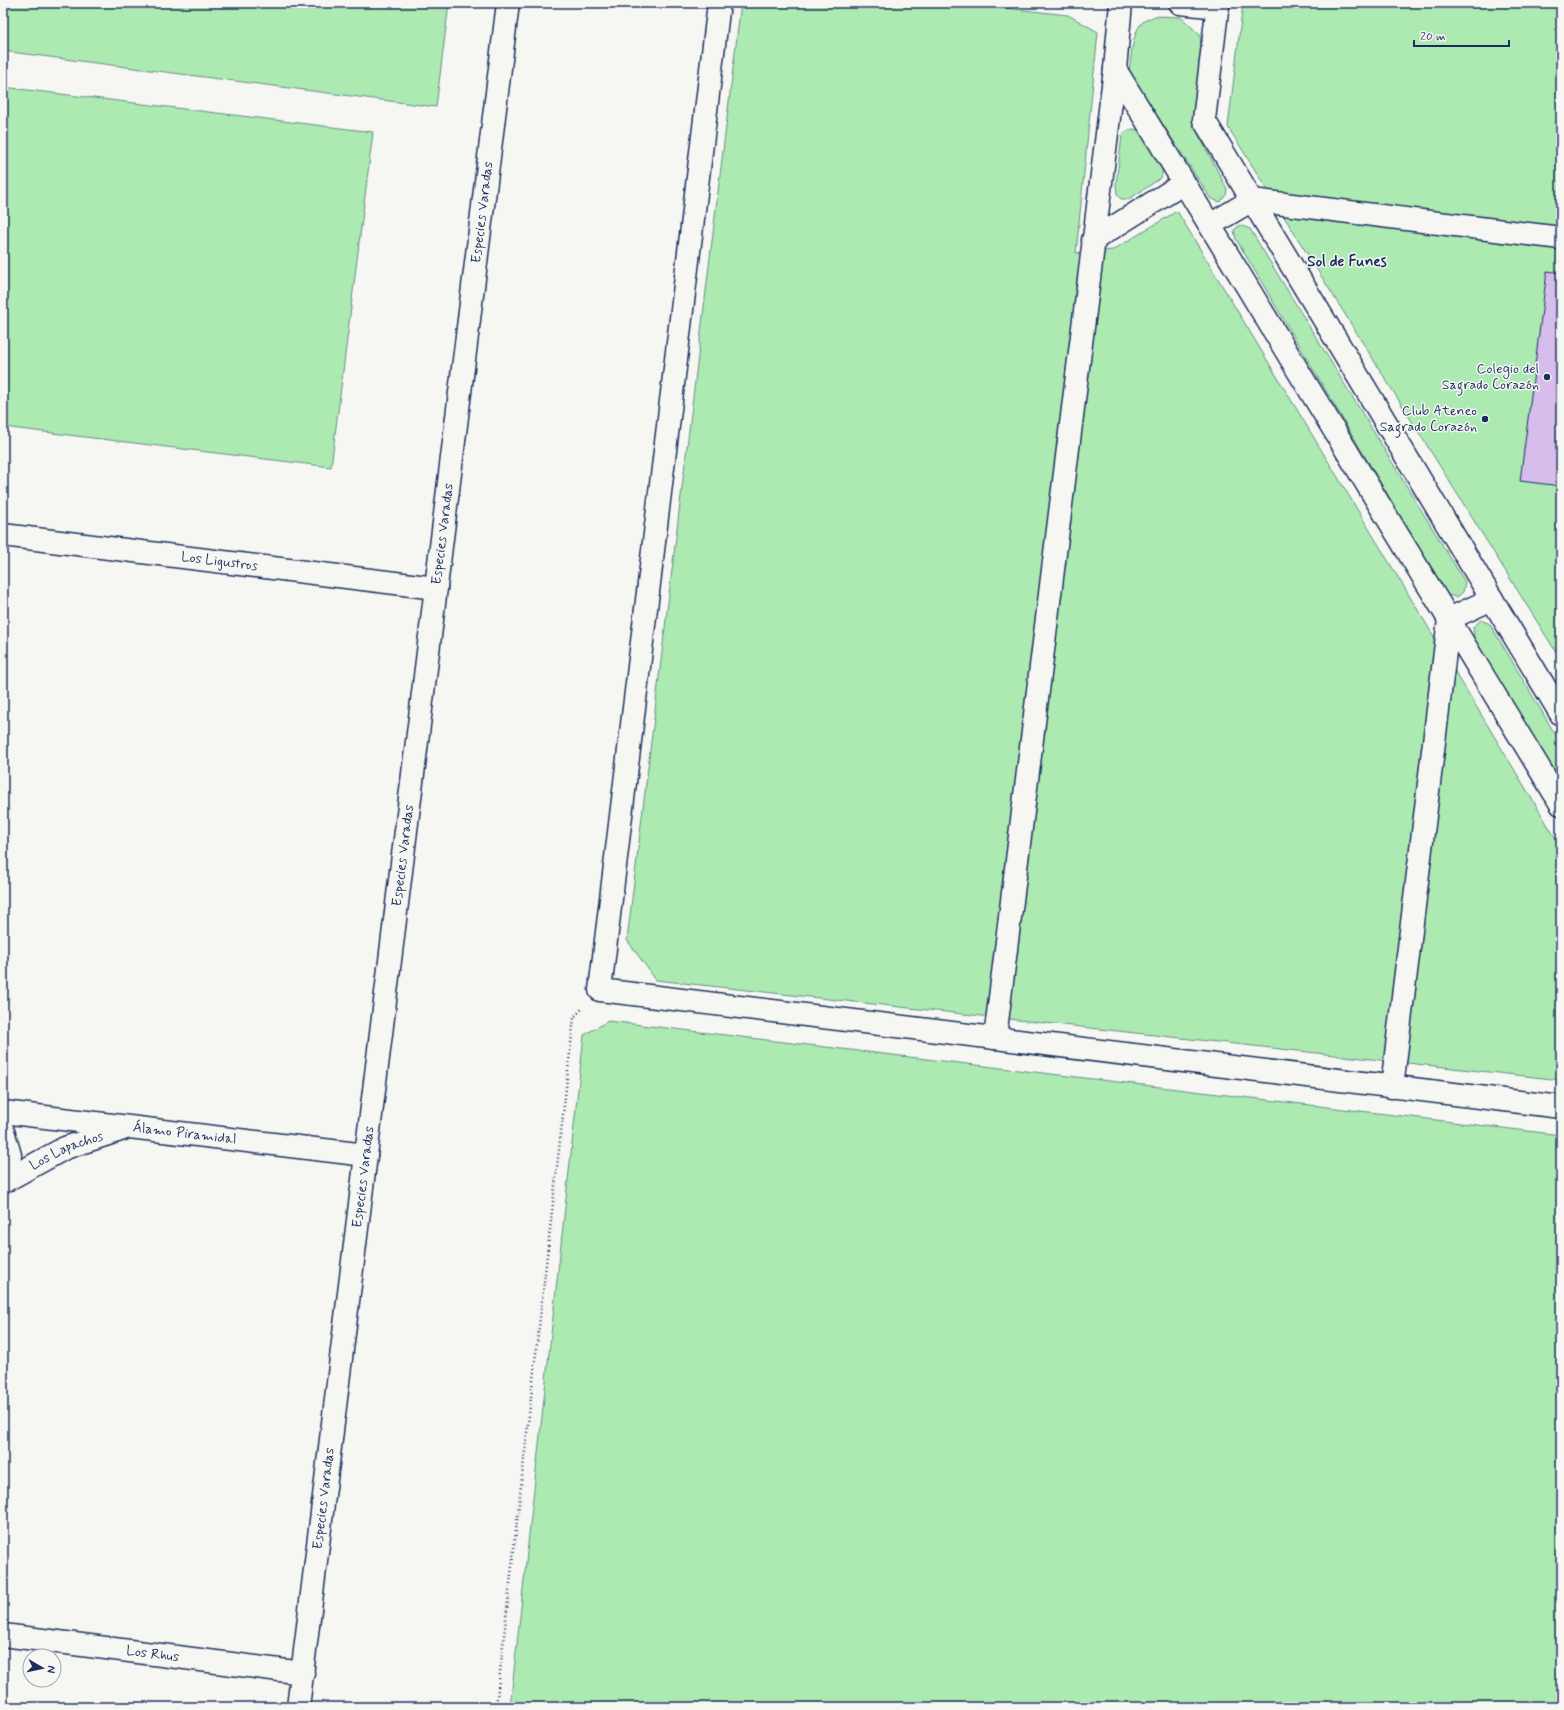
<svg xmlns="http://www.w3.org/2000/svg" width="1564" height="1710" viewBox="0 0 1564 1710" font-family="Mynerve,sans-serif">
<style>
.green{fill:#aceab2;stroke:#648c88}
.building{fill:#d6bdec;stroke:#1b2f5e}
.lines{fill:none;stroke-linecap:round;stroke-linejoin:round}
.minor-casing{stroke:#1b2f5e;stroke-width:25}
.path{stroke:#1b2f5e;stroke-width:2.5;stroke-dasharray:1 3;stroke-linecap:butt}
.minor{stroke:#f6f6f2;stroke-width:22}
.poi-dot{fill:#1b2f5e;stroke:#f6f6f2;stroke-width:1.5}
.labels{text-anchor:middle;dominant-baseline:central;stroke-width:3;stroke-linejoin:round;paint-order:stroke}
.street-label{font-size:14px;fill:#1b2f5e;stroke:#f6f6f2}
.poi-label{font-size:14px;fill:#1b2f5e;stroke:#f6f6f2;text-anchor:end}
.neighbourhood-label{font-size:15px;font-weight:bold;fill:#1b2f5e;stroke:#f6f6f2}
</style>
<rect width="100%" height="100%" fill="#f6f6f2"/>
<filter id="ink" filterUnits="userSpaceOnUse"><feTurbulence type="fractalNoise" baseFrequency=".025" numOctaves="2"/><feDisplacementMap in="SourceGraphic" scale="8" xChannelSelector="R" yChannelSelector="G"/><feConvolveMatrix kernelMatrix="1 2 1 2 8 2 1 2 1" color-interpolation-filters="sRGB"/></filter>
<g filter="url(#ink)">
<g class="green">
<path d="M3 3H449L436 107 3 51Z"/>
<path d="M741 3H960L1068 15 1098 32 1076 253 1113 250 1177 211 1561 847V1080L656 980 627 940Z"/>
<path d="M1243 3H1561V660L1228 127Z"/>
<path d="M1155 16 1181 17 1200 35 1201 46 1193 124 1227 189 1226 195 1220 202 1211 199 1129 72C1131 58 1132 30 1144 21 1147 19 1152 18 1155 16Z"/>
<path d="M3 87 373 132 331 467 3 427Z"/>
<path d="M1133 129 1143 131C1149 143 1167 165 1161 178L1129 199H1121L1117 194 1116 185 1122 136 1125 132Z"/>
<path d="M1240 225 1250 229 1465 582 1463 592 1457 597 1447 595 1236 239 1234 230Z"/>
<path d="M1481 620 1490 624 1561 744V788L1474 638 1473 627Z"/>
<path d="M608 1021 1561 1135V1707H510L584 1035Z"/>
</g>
<path class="building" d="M1547 271 1561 273V486L1520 481Z"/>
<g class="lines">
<g class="minor-casing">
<g id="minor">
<path d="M719 3 600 990 1561 1107"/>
<path d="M1180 3 1218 7"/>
<path d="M1218 3 1204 120 1561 714"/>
<path d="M1115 69 1561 804"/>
<path d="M1210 225 1252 200 1561 238"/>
<path d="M1093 240 1184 183"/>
<path id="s1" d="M3 535 436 588"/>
<path d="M995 1038 1115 69 1121 3"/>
<path d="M1392 1087 1449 619 1492 599"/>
<path id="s2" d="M3 1112 366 1155"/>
<path d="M3 1131 10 1155 8 1178"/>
<path id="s3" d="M3 1182 65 1148 123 1129"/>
<path id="s4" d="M3 1635 303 1673"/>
<path id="s5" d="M298 1707 508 3"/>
</g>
</g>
<path class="path" d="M496 1707 574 1017 582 1009"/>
<use href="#minor" class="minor"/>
</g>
</g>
<g class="poi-dot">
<circle cx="1547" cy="377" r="4"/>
<circle cx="1485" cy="419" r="4"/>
</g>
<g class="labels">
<g class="street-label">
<text stroke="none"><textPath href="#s5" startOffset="1506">Especies Varadas</textPath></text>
<text stroke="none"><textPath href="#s5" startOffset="1182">Especies Varadas</textPath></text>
<text stroke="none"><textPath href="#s1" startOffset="218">Los Ligustros</textPath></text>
<text stroke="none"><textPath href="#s5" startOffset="858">Especies Varadas</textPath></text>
<text stroke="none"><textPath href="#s2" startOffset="183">Álamo Piramidal</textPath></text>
<text stroke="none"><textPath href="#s3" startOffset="71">Los Lapachos</textPath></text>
<text stroke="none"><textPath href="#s5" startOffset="534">Especies Varadas</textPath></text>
<text stroke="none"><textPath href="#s5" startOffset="210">Especies Varadas</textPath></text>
<text stroke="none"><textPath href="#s4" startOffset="151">Los Rhus</textPath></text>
</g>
<g class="poi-label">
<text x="1539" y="369">Colegio del<tspan x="1539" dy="16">Sagrado Corazón</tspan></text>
<text x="1477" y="411">Club Ateneo<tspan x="1477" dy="16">Sagrado Corazón</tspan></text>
</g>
<g class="neighbourhood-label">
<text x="1347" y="262">Sol de Funes</text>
</g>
</g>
<rect width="1564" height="1710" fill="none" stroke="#f6f6f2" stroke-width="16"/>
<rect x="8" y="8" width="1548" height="1694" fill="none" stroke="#1b2f5e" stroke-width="1.5" filter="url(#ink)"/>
<g transform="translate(42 1668) rotate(99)"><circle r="19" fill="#f6f6f2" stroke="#9ea6b7"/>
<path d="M0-3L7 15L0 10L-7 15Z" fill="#1b2f5e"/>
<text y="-6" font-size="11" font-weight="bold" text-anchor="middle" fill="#1b2f5e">N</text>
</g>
<path d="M1414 40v6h95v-6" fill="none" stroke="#1b2f5e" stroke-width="2"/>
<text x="1420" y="40" font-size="12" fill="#1b2f5e" stroke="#f6f6f2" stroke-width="3" paint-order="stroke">20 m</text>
</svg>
